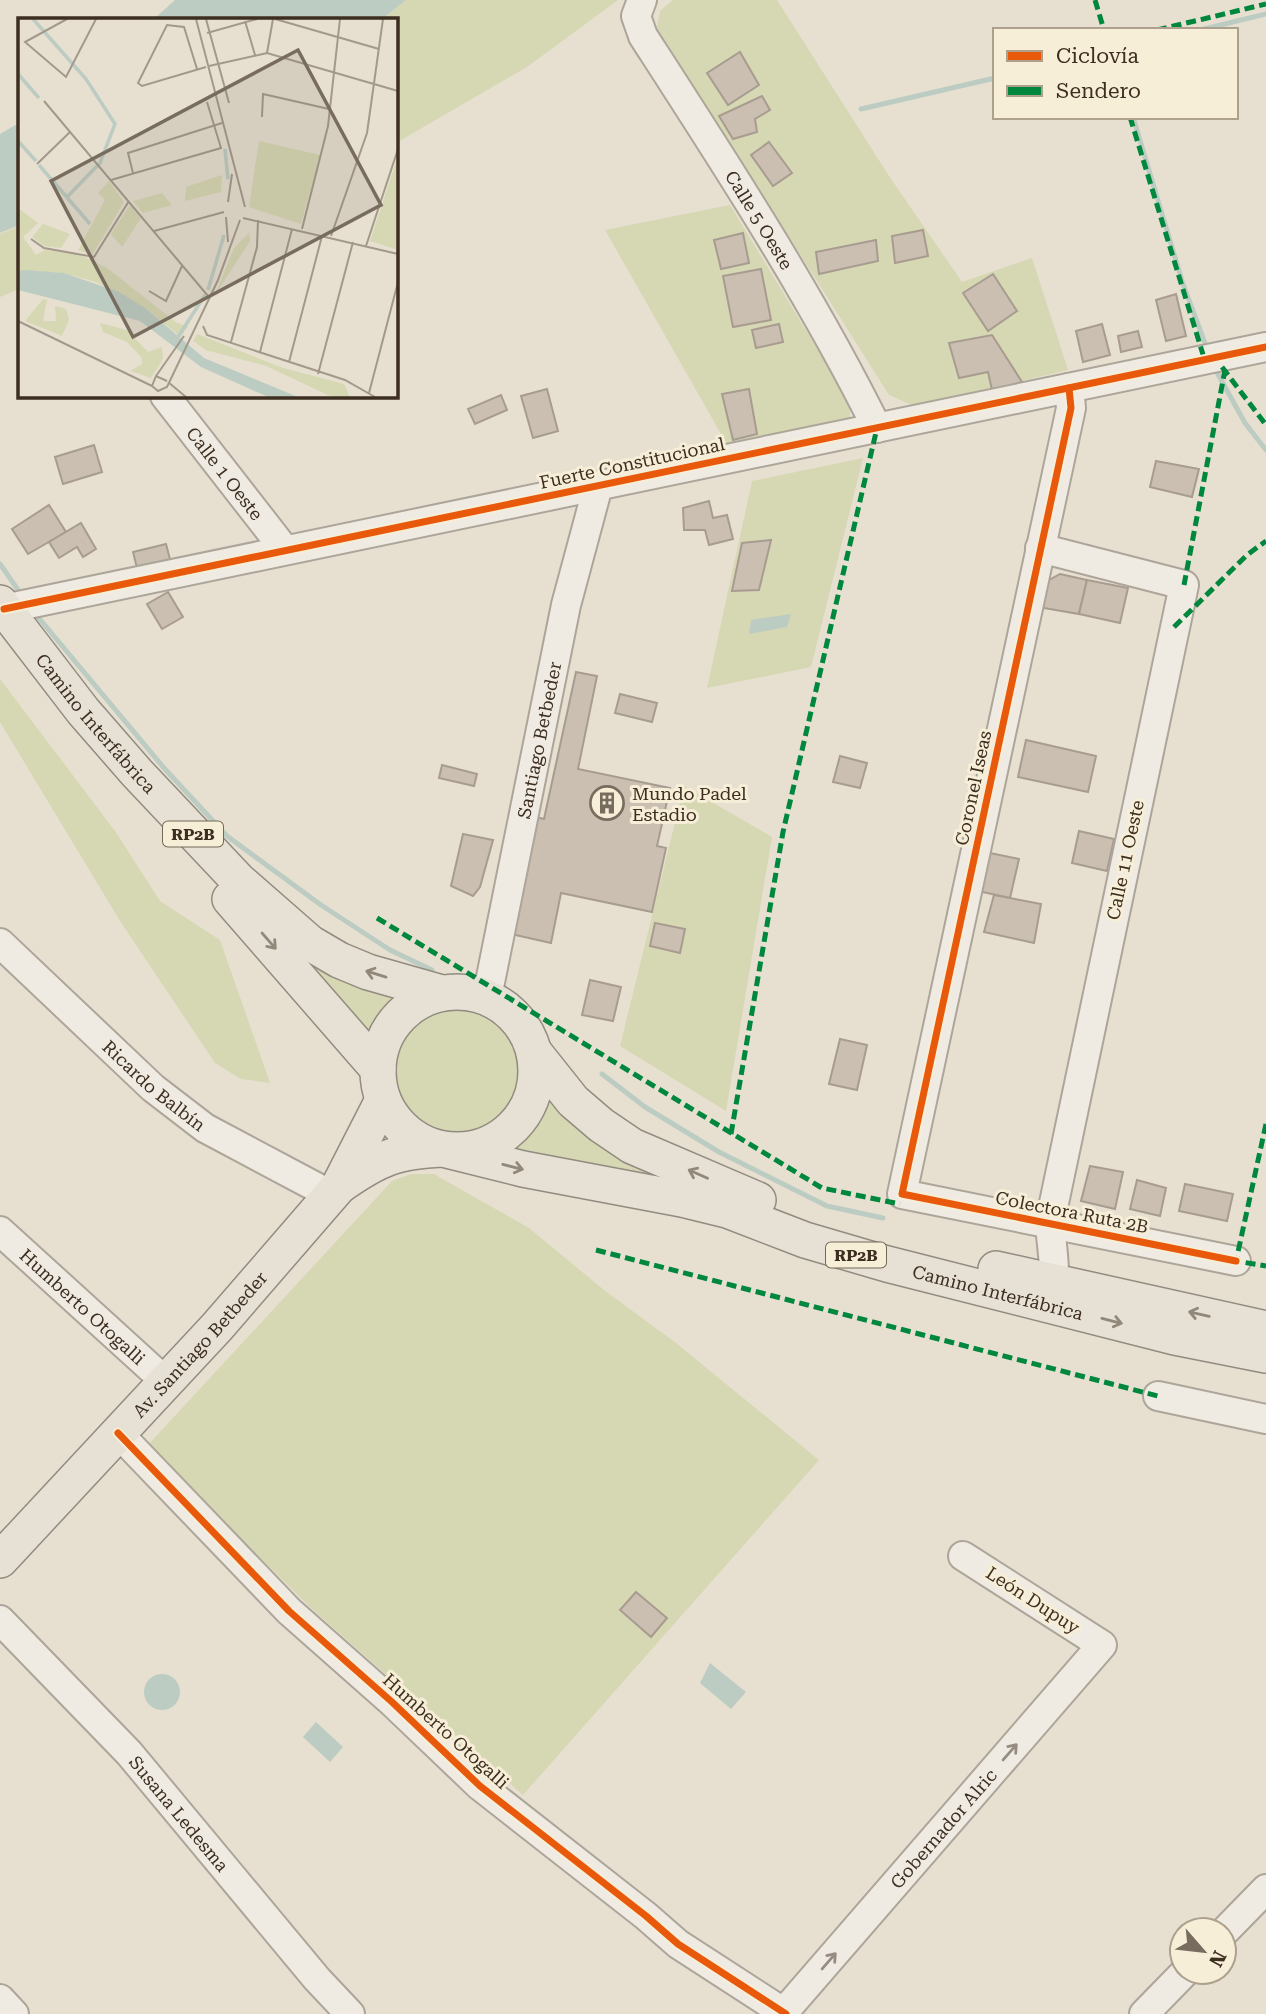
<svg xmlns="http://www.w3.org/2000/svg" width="1266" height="2014" viewBox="0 0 1266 2014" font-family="'Roboto Serif',serif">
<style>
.green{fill:#d6d7b3}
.water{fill:#bcccc2}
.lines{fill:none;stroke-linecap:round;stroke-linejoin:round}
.stream{stroke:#bcccc2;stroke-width:5}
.building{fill:#cbbfb2;stroke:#a89c90;stroke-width:2}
.minor-casing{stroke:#ada599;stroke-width:32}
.major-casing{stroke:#928b80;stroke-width:38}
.minor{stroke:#efebe3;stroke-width:28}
.major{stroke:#e6e1d4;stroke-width:35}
.quiet{stroke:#00873e;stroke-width:5;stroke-dasharray:10 5;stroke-linecap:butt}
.cycleway-casing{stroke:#f7eed8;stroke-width:11}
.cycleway{stroke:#e8590c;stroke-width:7}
.oneway{stroke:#92887a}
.oneway2{stroke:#968c82}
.labels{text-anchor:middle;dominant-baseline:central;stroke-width:6;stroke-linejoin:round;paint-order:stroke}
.shield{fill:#f7eed8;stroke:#756857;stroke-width:2}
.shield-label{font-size:16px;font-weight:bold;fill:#3d2e20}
.street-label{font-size:18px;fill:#3d2e20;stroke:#f7eed8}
.poi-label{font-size:18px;fill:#3d2e20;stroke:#f7eed8;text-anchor:start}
.inset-river{fill:none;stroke:#bcccc2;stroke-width:3.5}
.inset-road{fill:none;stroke:#a3998a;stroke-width:2}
.view{fill:#786c5e;fill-opacity:0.15;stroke:#786c5e;stroke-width:3.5}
.inset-edge{fill:none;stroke:#3d2e20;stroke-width:3.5}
</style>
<rect width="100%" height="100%" fill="#e7e0d1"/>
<g class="green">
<path d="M406 0H618L527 67 396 143V19H382Z"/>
<path d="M673 0H777L889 176 962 282 1032 258 1068 370 914 406 889 395 657 28 660 11Z"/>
<path d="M730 205 850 403V423L729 448 605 230Z"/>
<path d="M19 226V289L0 297V234Z"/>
<path d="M863 458 811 667 707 688 752 481Z"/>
<path d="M0 679 115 831 160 901 220 940 270 1083 241 1079 215 1063 120 921 0 722Z"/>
<path d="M684 786 772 837 726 1111 620 1046Z"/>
<path d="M267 914 411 991 386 1008 368 1039Z"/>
<circle cx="458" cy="1072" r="64"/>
<path d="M550 1087 600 1132 805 1224 988 1280 511 1150C538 1129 544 1121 550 1087Z"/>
<path d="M411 1174H434L529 1228 604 1290 676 1343 819 1460 523 1795 313 1610 147 1446 392 1181Z"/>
</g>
<g class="water">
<path d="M175 0H406L382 19H154Z"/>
<path d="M19 123V225L0 233V134Z"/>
<path d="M791 614 787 627 749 634 751 620Z"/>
<path d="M710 1663 746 1692 731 1709 700 1683Z"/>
<circle cx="162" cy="1692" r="18"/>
<path d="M316 1722 343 1747 330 1762 303 1737Z"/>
</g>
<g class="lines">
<g class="stream">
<path d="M1200 30 1266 14"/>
<path d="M861 109 995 78"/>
<path d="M1133 117 1183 284 1208 351"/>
<path d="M1214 367 1245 423 1266 450"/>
<path d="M0 564 23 597"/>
<path d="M33 611 164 768 227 836 321 905 390 950 432 970"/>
<path d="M602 1074 645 1107 719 1152 827 1206 883 1218"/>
</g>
</g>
<g class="building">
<path d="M740 52 759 85 728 105 707 73Z"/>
<path d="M762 96 770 110 755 119 757 132 733 139 719 116Z"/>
<path d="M769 142 792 173 773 186 751 155Z"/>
<path d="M923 230 928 256 895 263 892 236Z"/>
<path d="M743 233 749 263 721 269 714 240Z"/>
<path d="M876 240 878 261 819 274 816 252Z"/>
<path d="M761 269 771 320 733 327 723 276Z"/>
<path d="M993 274 1017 311 988 331 963 293Z"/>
<path d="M1176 294 1186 336 1166 341 1156 300Z"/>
<path d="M779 324 783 342 756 348 752 330Z"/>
<path d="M1102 324 1110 355 1083 362 1076 331Z"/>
<path d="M1138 331 1142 347 1121 352 1118 336Z"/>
<path d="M992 335 1022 382 992 390 988 372 959 378 949 343Z"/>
<path d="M547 389 558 431 533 438 521 396Z"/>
<path d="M749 389 757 434 733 440 722 394Z"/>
<path d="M501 395 507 410 475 424 468 409Z"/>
<path d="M94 445 102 472 63 484 55 457Z"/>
<path d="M1156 461 1199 469 1192 497 1150 487Z"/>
<path d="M709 501 713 518 727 515 733 539 709 545 705 530H684L683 508Z"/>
<path d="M49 505 66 532 28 554 12 529Z"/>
<path d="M81 523 96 549 83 557 77 547 59 558 49 542Z"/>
<path d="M771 540 759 590 732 591 742 543Z"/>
<path d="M166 544 171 563 138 572 133 552Z"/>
<path d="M1060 574 1087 580 1079 614 1038 607 1042 584Z"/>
<path d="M1087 580 1128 588 1120 623 1079 614Z"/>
<path d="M168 592 183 617 162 629 147 604Z"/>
<path d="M576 672 597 676 578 769 670 788 657 846 666 848 652 912 561 893 551 943 511 934 536 817 544 819Z"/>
<path d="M620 694 657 703 652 722 615 713Z"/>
<path d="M1026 740 1096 756 1088 792 1018 777Z"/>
<path d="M840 756 867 763 860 788 833 782Z"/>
<path d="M442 765 477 774 474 786 439 778Z"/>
<path d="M1079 831 1114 839 1107 871 1072 863Z"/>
<path d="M463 834 493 840 480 887 473 896 451 886Z"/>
<path d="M985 852 1019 859 1010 898 978 891Z"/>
<path d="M994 895 1041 904 1034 943 984 932Z"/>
<path d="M655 923 685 929 680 953 650 946Z"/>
<path d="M590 980 621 987 613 1021 582 1015Z"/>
<path d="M840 1039 867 1045 857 1090 829 1084Z"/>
<path d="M1090 1166 1123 1172 1115 1209 1081 1201Z"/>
<path d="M1137 1180 1166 1188 1160 1216 1130 1209Z"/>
<path d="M1185 1184 1233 1194 1227 1221 1179 1211Z"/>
<path d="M636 1592 667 1618 651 1637 620 1610Z"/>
</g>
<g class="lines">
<g class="minor-casing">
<g id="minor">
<path id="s1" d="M642 0 636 16 643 36C725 163 810 293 877 428"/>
<path d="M1069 388 1071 408 902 1194 1236 1261"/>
<path id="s2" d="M165 396 285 550"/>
<path d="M1040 548 1184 585 1050 1222C1051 1243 1055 1261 1054 1281"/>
<path d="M4 609 1266 347"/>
<path id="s3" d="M0 943 153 1088 205 1128 331 1195"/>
<path id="s4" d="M487 997 566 605 598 486"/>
<path id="s5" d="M0 1231 166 1382"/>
<path d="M1158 1396 1266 1419"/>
<path d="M118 1433 289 1611 392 1702 480 1786 646 1916 678 1944 786 2014"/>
<path id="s6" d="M0 1620 129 1753 317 1979 350 2014"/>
<path d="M1224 1932 1266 1889"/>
<path d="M0 1999 14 2014"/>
<path id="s7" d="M784 2012 1102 1645 963 1556"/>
<path d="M1144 2014 1185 1972"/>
</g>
</g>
<g class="major-casing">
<g id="major">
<path id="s8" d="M0 603 83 711 137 773 239 881 310 943 339 960 368 972 442 993"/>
<path d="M230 899 378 1069"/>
<circle cx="457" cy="1071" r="79"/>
<path d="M534 1052 573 1101 601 1125 632 1146 758 1200"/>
<path id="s9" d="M447 1150 523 1169 682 1199 727 1210 805 1240 887 1264 1175 1337 1266 1355"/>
<path d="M342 1184C379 1158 397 1151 442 1149"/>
<path d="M996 1269 1266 1329"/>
<path id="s10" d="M0 1560 217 1327 339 1186 383 1100"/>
</g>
</g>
<use href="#minor" class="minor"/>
<use href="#major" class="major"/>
<g class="quiet">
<path d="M1095 0 1104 30"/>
<path d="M1157 30 1266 4"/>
<path d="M1130 117 1205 361"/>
<path d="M1222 367 1266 425"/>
<path d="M1184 585 1225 370"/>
<path d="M1174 627 1247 555 1266 541"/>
<path d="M377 918 822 1188 900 1204"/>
<path d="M1266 1124 1236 1261 1266 1266"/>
<path d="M731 1134 783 832 877 428"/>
<path d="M596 1250 1158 1396"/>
</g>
<g class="cycleway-casing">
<g id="cycleway">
<path d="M1069 388 1071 408 902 1194 1236 1261"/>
<path d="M4 609 1266 347"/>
<path d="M118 1433 289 1611 392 1702 480 1786 646 1916 678 1944 786 2014"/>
</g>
</g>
<use href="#cycleway" class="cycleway"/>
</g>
<defs><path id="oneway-shaft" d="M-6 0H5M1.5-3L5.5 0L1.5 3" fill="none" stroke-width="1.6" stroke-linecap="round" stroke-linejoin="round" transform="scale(1.75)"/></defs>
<g class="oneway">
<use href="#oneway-shaft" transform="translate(269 941) rotate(49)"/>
<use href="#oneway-shaft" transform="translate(376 974) rotate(-163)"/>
<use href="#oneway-shaft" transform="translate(513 1167) rotate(14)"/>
<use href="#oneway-shaft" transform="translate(698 1174) rotate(-156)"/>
<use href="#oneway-shaft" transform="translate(1199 1314) rotate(-167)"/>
<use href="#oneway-shaft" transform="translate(1112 1321) rotate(14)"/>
</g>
<g class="oneway2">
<use href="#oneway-shaft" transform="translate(1010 1752) rotate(-49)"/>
<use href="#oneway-shaft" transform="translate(829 1961) rotate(-49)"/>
</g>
<defs>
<g id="building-ring" transform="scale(1.75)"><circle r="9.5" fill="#f7eed8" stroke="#786c5e" stroke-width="1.5"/><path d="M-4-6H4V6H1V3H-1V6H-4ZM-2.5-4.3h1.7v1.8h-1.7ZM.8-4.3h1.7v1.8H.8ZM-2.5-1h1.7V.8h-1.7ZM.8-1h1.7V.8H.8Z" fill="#786c5e"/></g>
</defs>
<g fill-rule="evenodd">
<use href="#building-ring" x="607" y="803"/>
</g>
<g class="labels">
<g class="shield">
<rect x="163" y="821.5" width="60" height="25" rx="5"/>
<rect x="826" y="1242.5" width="60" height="25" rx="5"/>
</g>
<g class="shield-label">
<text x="193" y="834">RP2B</text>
<text x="856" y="1255">RP2B</text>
</g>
<g class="street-label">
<text stroke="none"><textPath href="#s1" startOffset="256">Calle 5 Oeste</textPath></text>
<text transform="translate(632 463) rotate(-12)">Fuerte Constitucional</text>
<text stroke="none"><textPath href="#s2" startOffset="98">Calle 1 Oeste</textPath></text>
<text stroke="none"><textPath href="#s8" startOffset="154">Camino Interfábrica</textPath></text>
<text stroke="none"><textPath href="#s4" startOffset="262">Santiago Betbeder</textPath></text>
<text transform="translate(973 788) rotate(-78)">Coronel Iseas</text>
<text transform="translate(1125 860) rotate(-78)">Calle 11 Oeste</text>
<text stroke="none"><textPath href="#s3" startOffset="210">Ricardo Balbín</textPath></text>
<text transform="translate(1072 1212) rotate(11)">Colectora Ruta 2B</text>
<text stroke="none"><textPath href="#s9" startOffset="570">Camino Interfábrica</textPath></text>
<text stroke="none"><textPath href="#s5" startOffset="112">Humberto Otogalli</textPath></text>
<text stroke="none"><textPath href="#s10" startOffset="294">Av. Santiago Betbeder</textPath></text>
<text transform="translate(1033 1600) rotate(33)">León Dupuy</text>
<text transform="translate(446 1731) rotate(42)">Humberto Otogalli</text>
<text stroke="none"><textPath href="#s6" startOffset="264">Susana Ledesma</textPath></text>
<text stroke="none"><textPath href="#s7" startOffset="243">Gobernador Alric</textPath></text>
</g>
<g class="poi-label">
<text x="632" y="793">Mundo Padel<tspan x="632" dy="21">Estadio</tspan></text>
</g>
</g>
<g transform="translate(18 18)">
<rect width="380" height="380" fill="#e7e0d1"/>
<path d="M241 123 302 137 283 206 231 189ZM380 138V232L352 223ZM204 157 203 174 167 183 168 169ZM91 163 106 184 74 237 60 232 87 182 80 175ZM144 175 154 187 125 195 115 183ZM112 187 123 200 104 229 93 216ZM0 190 20 205 5 219 18 237 27 232 61 236 89 250 159 305 170 308 163 319 127 290 78 264 46 255 0 253ZM25 206 52 216 43 230 26 228 14 219ZM231 215 232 223 197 277 216 230ZM25 281 29 282 25 303H38L37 288 48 291 51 302 44 318 7 303ZM82 305 109 312 130 334 144 329 145 341 133 360 112 353 124 346V340L109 324 85 314ZM179 316 265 350 326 366 332 379H314L248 348 188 332 175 323Z" fill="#d6d7b3"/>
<path d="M6 252 46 255 101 274 127 290 186 340 280 379H250L183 349 122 303 0 272V253Z" fill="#bcccc2"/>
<path class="inset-river" d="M15 1 68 61 97 106 82 145 49 179M0 56 21 80M0 123 18 143M207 131 210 161M21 147 72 206M190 272 206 217M160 319 187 277"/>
<path class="inset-road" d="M49 1 7 24 48 59 78 1M178 1 227 189M188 1 211 85M257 1 361 31M227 3 237 37M189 15 239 1M249 35 255 1M191 48 249 35 380 73M179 51 166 9 149 7 120 65 124 68 188 49M26 83 190 278M244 99 245 76 311 91M19 146 52 114M115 155 110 135 204 105M93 162 203 130 189 84M210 184 214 156M208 199 210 224M225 200 380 236M284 211 310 108 322 1M136 213 206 194M313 218 349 115 365 1M13 221 26 230 76 239 111 183M348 228 380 131M131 273 148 283 164 248M0 303 134 368M185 308 189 317 327 362 357 379M213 324 239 229 240 202M242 334 274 211M271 344 304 218M300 356 335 224M138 358 166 318M149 363 138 358 134 368 140 373 149 369 200 262 222 202M150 364 168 379M351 375 380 264"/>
<path class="view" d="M280 32 363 187 115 319 33 163Z"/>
<rect width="380" height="380" class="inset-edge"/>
</g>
<rect x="993" y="28" width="245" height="91" fill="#f7eed8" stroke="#ada18e" stroke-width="2"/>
<rect x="1007" y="51" width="35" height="10" fill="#e8590c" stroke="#ada18e" stroke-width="2"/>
<text x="1056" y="63" font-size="21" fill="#3d2e20">Ciclovía</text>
<rect x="1007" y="86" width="35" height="10" fill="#00873e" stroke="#ada18e" stroke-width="2"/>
<text x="1056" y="98" font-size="21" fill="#3d2e20">Sendero</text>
<g transform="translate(1203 1951) rotate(118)"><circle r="33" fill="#f7eed8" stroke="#ada18e" stroke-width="2"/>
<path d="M0-5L12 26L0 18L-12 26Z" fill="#786c5e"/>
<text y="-10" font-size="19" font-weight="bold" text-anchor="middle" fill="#3d2e20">N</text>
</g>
</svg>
